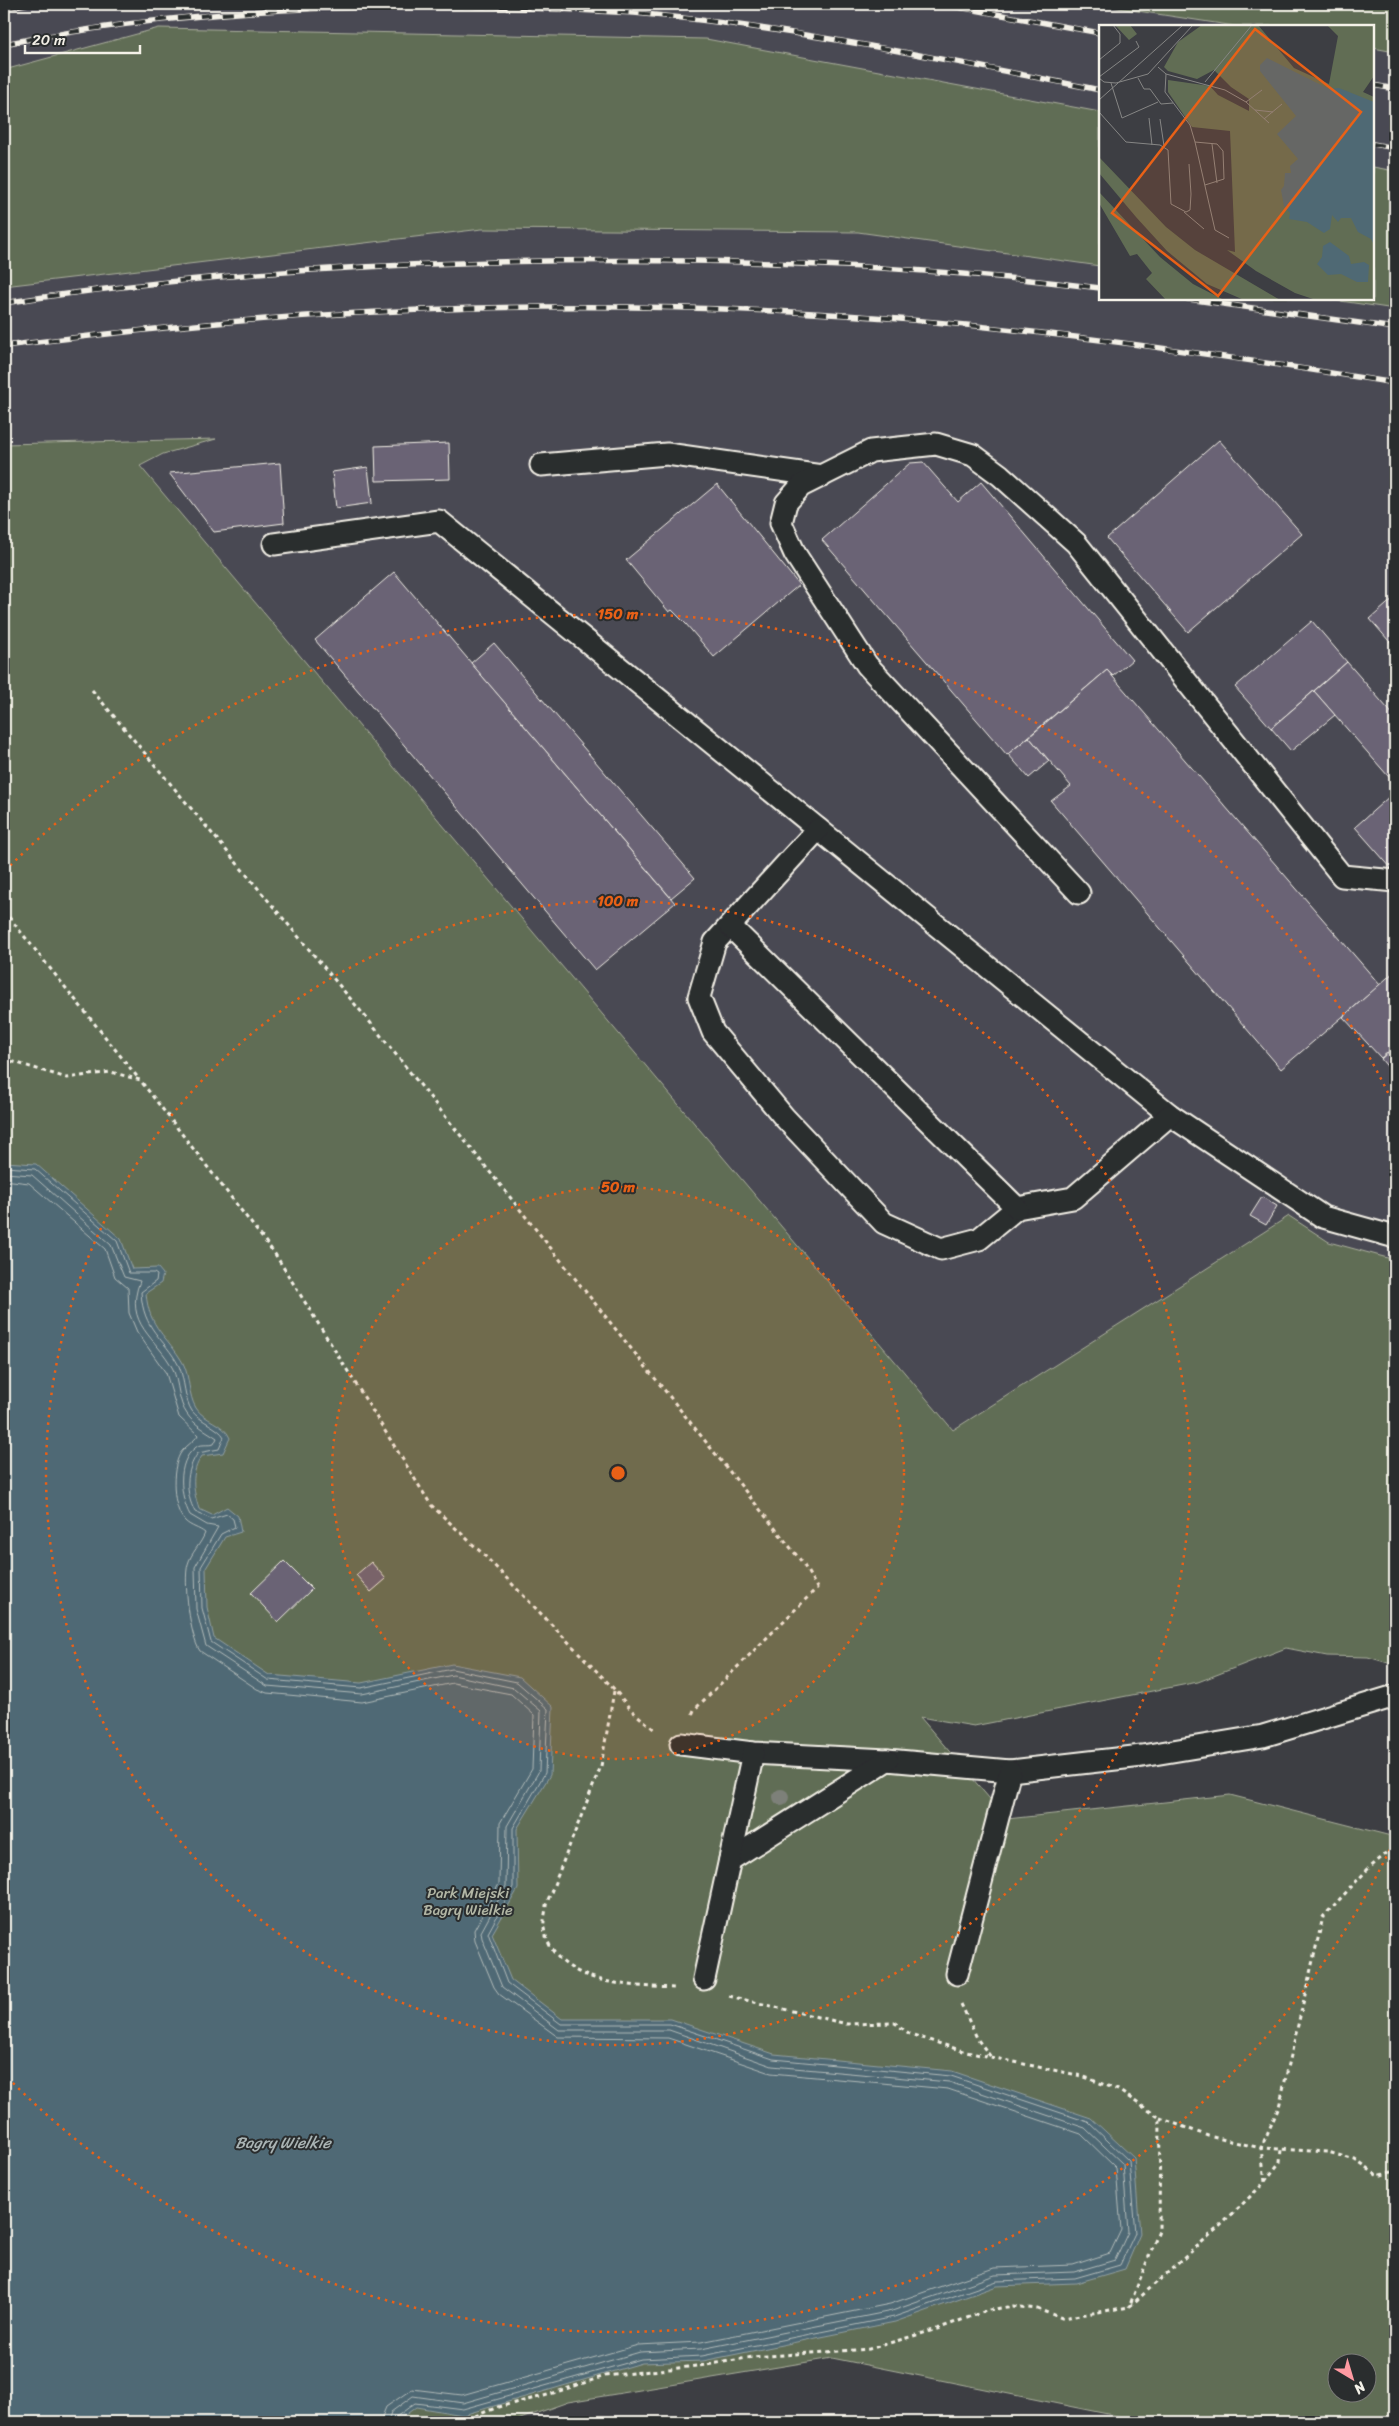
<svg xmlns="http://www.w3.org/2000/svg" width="1399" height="2426" viewBox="0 0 1399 2426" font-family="Sriracha,sans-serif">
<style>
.built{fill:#4a4952;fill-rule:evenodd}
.green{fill:#616d54;stroke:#aaaf9e;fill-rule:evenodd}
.water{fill:#4f6974;stroke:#919fa2}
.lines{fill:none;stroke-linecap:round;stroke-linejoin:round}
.shore{stroke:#b2bbba;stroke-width:1}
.building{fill:#6a6475;stroke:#f4f1e8}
.lane-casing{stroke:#f4f1e8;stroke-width:25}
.path{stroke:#f4f1e8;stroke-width:3;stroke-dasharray:4 4;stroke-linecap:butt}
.lane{stroke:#2a2d2e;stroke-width:21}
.rail-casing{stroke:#f4f1e8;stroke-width:5.5}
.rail{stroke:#2a2d2e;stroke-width:4;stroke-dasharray:11;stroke-linecap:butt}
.tree{fill:#7d8079}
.ring{fill:none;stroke:#e96117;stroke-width:2.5;stroke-dasharray:2.5 5}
.labels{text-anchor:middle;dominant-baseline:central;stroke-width:4;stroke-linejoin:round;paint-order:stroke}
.park-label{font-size:15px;fill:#b2b6a5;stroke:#2a2d2e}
.water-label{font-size:16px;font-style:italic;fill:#aab4b4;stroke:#2a2d2e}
.inset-road{fill:none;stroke:#868685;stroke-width:1}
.view{fill:#e96117;fill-opacity:0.15;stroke:#e96117;stroke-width:2.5}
.inset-edge{fill:none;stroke:#f4f1e8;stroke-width:2.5}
.centre{fill:#e96117;stroke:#2a2d2e;stroke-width:2.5}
.ring-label{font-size:15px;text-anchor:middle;font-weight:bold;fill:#e96117;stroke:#2a2d2e;stroke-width:4;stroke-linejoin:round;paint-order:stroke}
</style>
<rect width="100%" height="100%" fill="#3d3e43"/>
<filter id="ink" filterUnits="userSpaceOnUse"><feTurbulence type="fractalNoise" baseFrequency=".02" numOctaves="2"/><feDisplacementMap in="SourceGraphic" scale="10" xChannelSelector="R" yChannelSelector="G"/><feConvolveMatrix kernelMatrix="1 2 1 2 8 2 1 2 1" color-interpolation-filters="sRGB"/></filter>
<g filter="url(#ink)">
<path class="built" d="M4 4H1395V1549L957 1434 140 466 163 454 213 439 4 444ZM1100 26H1373V299H1100Z"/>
<g class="green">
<path d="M1092 4H1395V52L1373 48V26H1235Z"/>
<path d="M159 28 706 39 1100 112V266L858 232 482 229 4 286V70Z"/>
<path d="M1373 167 1395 171V309L1327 299H1373Z"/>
<path d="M216 439 163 454 140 466 953 1430 1289 1216 1329 1242 1395 1260V1665L1368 1657 1327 1656 1286 1648 1198 1682 974 1726 920 1717 1007 1819 1230 1795 1395 1837V2422H1147L832 2358 568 2402 512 2422H4V444ZM1336 2364H1366V2394H1336Z"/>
</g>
<path class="water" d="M4 1162 36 1164 121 1239 132 1269 158 1268 163 1274 161 1283 146 1293C149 1329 167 1335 183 1363 190 1376 188 1395 196 1408 204 1421 224 1423 230 1438L223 1453 202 1456C190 1473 193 1490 199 1509L212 1515 227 1507 238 1516 241 1532 225 1537 206 1568 207 1607 214 1638 269 1675 361 1683 452 1664 520 1677 553 1707 550 1775 517 1829 518 1889 492 1934 511 1980 562 2019H671L774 2054 952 2071 1091 2118 1134 2158 1140 2234 1125 2269 1076 2283 997 2286 895 2322 703 2361 642 2363 463 2415 416 2407 396 2422H4Z"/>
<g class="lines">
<g class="shore">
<path d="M4 1167 35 1169 117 1241 129 1273H154L157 1275 156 1281 141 1292C143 1331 164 1337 179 1366 185 1380 184 1399 192 1411 199 1421 220 1428 224 1437L219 1449 198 1453C185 1471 185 1493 195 1512L211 1519 227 1514 233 1519 235 1527 221 1534 201 1567 202 1608 211 1642 268 1680 361 1688 452 1669 517 1682 548 1709 545 1773 513 1828V1887L488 1933 507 1983 561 2024H670L773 2059 951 2076 1088 2122 1129 2161 1135 2233 1120 2265 1075 2278 997 2281 894 2317 702 2356 641 2359 463 2409 415 2403 396 2417 394 2422"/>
<path d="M4 1173 32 1175 111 1245 124 1277 140 1281C123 1325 157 1337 173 1369 179 1383 178 1402 187 1414 194 1425 207 1431 217 1438L214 1444C208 1446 200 1443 195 1448 176 1462 180 1497 190 1515L207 1525 218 1527 195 1567 196 1609 206 1646 267 1686 362 1694 453 1675 514 1688 541 1711 539 1771 507 1826 506 1886 481 1932 482 1938 502 1987 559 2030H669L772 2066 949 2082 1085 2128 1123 2164 1128 2232 1115 2260 1074 2272 995 2275 892 2311 701 2349 640 2352 463 2403 413 2396 391 2412 388 2422"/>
<path d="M4 1180 29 1183 105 1249 115 1277 128 1288 129 1313 137 1332 166 1373 179 1417 198 1435C196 1440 184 1447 180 1454 171 1470 172 1508 185 1521 191 1527 199 1528 205 1533 201 1544 191 1553 188 1564 183 1581 190 1637 200 1651L257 1689 267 1693 362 1702 453 1683 511 1694 534 1715 532 1769 500 1823 499 1884 474 1930 475 1941 494 1987 499 1994 558 2037 668 2038 771 2073 948 2089 1081 2134 1116 2168 1121 2230 1110 2253 1073 2265 994 2268 890 2304 701 2342 638 2345 462 2395 412 2389 386 2407 380 2422"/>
</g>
</g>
<g class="building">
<path d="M1219 440 1302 534 1188 632 1107 538Z"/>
<path d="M449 443 450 479 376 481 375 446Z"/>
<path d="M923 462 958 502 981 482 1132 660 1113 676 1107 670 1007 755 822 540 910 463Z"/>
<path d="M280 463 284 523 214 532 169 473Z"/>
<path d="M368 467 372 503 336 508 332 472Z"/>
<path d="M717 484 799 585 714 657 686 624 672 610 669 612 626 560Z"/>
<path d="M394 572 675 903 595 970 315 640Z"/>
<path d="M1395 597V648L1370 619Z"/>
<path d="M1312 621 1347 662 1271 728 1235 687Z"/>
<path d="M494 643 695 878 671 898 471 663Z"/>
<path d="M1347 662 1395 717V784L1314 691Z"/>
<path d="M1107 670 1380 985 1281 1069 1051 801 1071 786 1029 737Z"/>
<path d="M1314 691 1335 715 1291 751 1271 728Z"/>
<path d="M1029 737 1049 761 1029 778 1008 754Z"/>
<path d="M1391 795 1395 799V866L1392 869 1355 827Z"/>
<path d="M1395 971V1046L1381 1058 1343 1017Z"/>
<path d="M1395 1046V1076L1381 1059Z"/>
<path d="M1262 1197 1277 1206 1266 1225 1250 1216Z"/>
<path d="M284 1561 312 1589 278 1622 251 1593Z"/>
<path d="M371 1562 386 1579 371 1592 356 1575Z"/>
</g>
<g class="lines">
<g class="lane-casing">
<g id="lane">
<path d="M541 465 667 454 822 476"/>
<path d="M274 544 439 521 1170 1115 1323 1217 1395 1237"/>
<path d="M818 829 715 942 699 997 713 1032 784 1117 884 1223 941 1249 979 1239 1017 1208 1073 1198 1170 1115"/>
<path d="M1079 893 867 665 795 554 781 523 786 503 801 486 871 451 936 444 973 455 1000 475 1076 543 1342 876 1395 881"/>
<path d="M730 926 1017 1208"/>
<path d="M681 1744 753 1753 887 1760 1010 1771 1142 1756 1263 1736 1395 1696"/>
<path d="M730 1860 887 1760"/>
<path d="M957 1974 1010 1771"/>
<path d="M704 1979 753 1753"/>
</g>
</g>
<g class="path">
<path d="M92 690 369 1021 802 1562 817 1588 694 1710 692 1715"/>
<path d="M4 911 139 1079"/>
<path d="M4 1059 67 1078 111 1072 140 1080 275 1254 431 1505 484 1555 615 1690 631 1710 655 1730"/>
<path d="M614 1691 601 1766 546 1905C546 1912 543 1921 544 1928 554 1986 632 1986 676 1988"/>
<path d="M729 1996 847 2024 895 2023 910 2034 966 2052 1082 2076 1118 2090 1160 2118 1159 2231 1129 2307"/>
<path d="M961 2004 978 2040 991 2057"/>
<path d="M1160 2118 1208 2136 1261 2148 1279 2107 1323 1917 1368 1869 1395 1846"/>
<path d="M1265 2181 1280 2162 1281 2149"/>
<path d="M460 2422 498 2407 544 2396 605 2376 706 2365 753 2357 869 2349 937 2329 989 2310 1013 2306 1037 2309 1062 2318 1129 2307 1220 2226 1265 2182 1261 2148 1328 2152 1355 2160 1378 2176 1395 2171"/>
</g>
<use href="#lane" class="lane"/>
<g class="rail-casing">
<g id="rail">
<path d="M942 4 1100 33"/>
<path d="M4 8 26 4"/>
<path d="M4 44C211 3 424 0 634 13 791 27 946 60 1100 90"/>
<path d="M1373 85 1395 89"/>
<path d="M1373 144 1395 148"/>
<path d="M1188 299 1395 328"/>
<path d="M4 303C166 278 330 266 494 262 696 257 899 263 1100 288"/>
<path d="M4 346C111 333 218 321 325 315 498 304 672 304 845 315 1029 327 1213 354 1395 383"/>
</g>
</g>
<use href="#rail" class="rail"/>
</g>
<circle class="tree" cx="781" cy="1797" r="8"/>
</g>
<circle cx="618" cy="1473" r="286" fill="#e96117" fill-opacity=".12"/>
<g class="ring">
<circle cx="618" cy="1473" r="286"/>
<circle cx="618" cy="1473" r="572"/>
<path d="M1393 1843A859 859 0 0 1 5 2075M5 871A859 859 0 0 1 1393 1103"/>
</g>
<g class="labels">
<g class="park-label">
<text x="468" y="1893">Park Miejski<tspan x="468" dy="17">Bagry Wielkie</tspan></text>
</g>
<g class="water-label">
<text x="283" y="2142">Bagry Wielkie</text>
</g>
</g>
<g transform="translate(1099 25)">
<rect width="275" height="275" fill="#3d3e43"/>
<path d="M16 0H31L38 9 30 15ZM103 0H159L195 43 230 59 239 11 228 0H275V51L264 67 275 72V275H217L196 268 157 246 128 225 136 227 131 106 93 102 69 67V55L111 61 119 70 150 86V74L132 62 115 45 98 54 69 46 65 42 79 17ZM0 132 67 202 96 225 181 275H145L108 259 68 226 37 192 0 148ZM0 167 61 232 94 259 125 275H67L47 254 53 248 38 229 31 231 0 178Z" fill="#616d54"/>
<path d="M168 33 230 64 240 63 275 77V220L272 214 259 207 252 193H242L239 197 233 190 231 204 225 208 208 197 190 194 191 188 185 181 182 165 185 161 186 148H192L191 141 199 134 178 109 197 91 161 46V40ZM231 217 250 231 252 239 265 237 270 240 269 257H258L242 249 229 250 218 239 223 232 224 221Z" fill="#4f6974"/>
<path class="inset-road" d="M0 35 21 18V9L14 0M59 42 67 49 126 65 147 77 170 98M67 49 66 67 91 100 96 117 116 205 130 213M0 52 40 22 37 16M0 53 5 57 17 58 49 49 94 0M39 53 45 64H51L62 79 74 78M106 57 153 0M12 58 23 93 59 77M0 75 84 0M147 77 163 65M156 85 174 87M0 87 27 117 61 120 69 125 72 179 87 187 91 185 92 169 90 139M50 93 53 120M61 94 65 121M165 94 183 79M96 117 118 119 124 126 125 154 106 160M113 119 118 158M85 187 105 204"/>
<path class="view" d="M156 4 262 87 119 271 13 188Z"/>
<rect width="275" height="275" class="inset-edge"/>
</g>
<circle cx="618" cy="1473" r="8" class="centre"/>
<g class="ring-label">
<text x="618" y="619">150 m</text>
<text x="618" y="906">100 m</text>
<text x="618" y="1192">50 m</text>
</g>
<rect width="1399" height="2426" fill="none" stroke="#2a2d2e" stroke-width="20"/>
<rect x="10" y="10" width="1379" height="2406" fill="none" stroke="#f4f1e8" stroke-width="2" filter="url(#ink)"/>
<g transform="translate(1352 2378) rotate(142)"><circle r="24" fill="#2a2d2e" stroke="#7b7b78"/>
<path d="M0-4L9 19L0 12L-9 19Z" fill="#ff9aa2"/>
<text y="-8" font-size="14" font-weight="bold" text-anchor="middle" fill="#f4f1e8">N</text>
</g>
<path d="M25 45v8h115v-8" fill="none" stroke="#f4f1e8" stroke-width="2.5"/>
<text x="32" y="45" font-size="15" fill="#f4f1e8" stroke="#2a2d2e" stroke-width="4" paint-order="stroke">20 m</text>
</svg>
